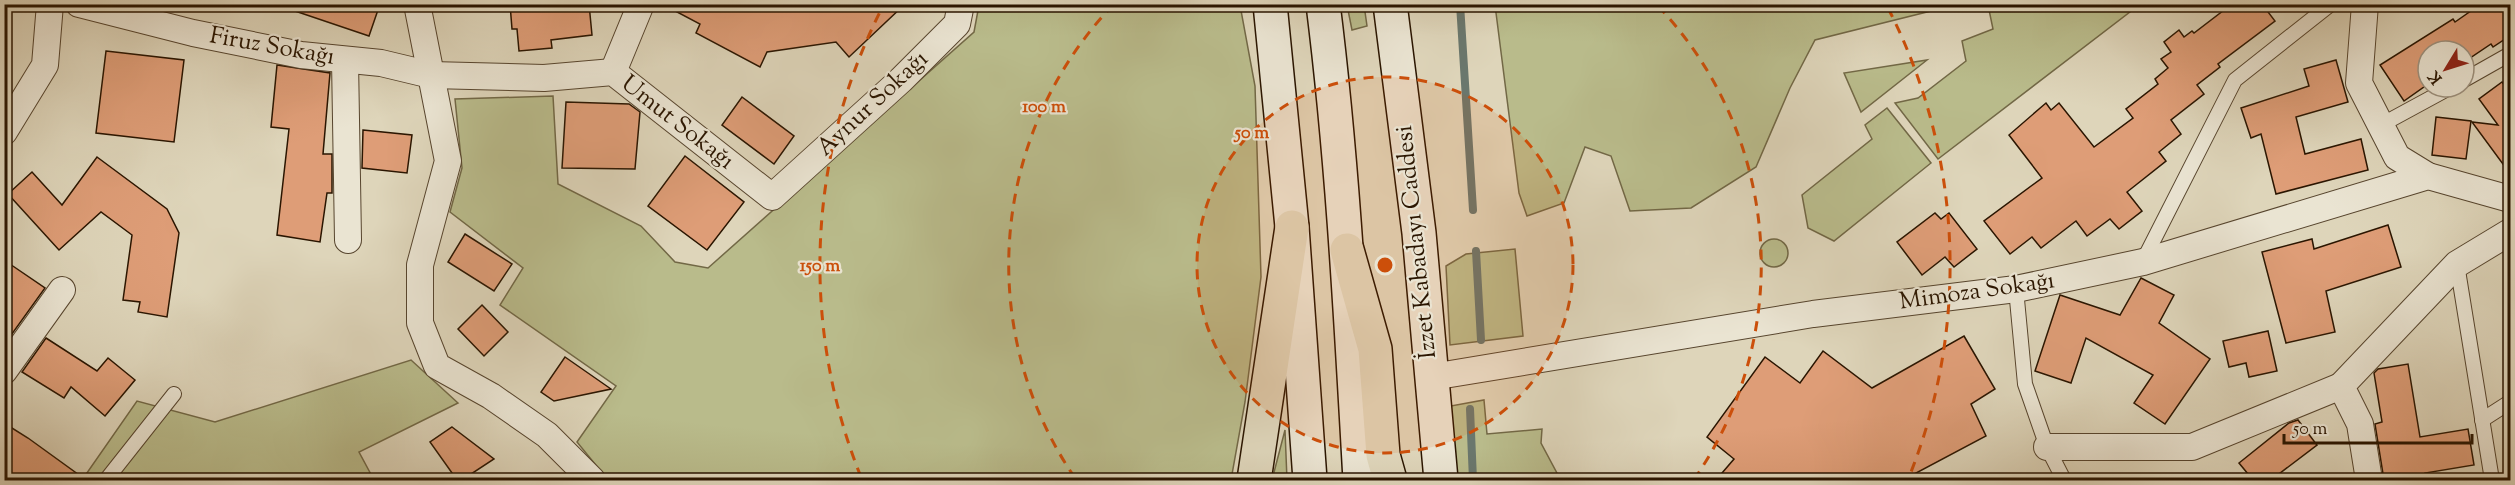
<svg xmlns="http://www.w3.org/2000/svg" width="2515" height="485" viewBox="0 0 2515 485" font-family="'Sorts Mill Goudy',serif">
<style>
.green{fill:#b9bb8b;stroke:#726846;stroke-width:1.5}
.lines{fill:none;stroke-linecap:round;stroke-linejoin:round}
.stream{stroke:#6a776d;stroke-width:8}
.building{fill:#de9d77;stroke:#2a1500;stroke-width:1.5}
.lane-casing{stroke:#57452e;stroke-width:16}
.street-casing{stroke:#57452e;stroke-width:28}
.secondary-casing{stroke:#2a1500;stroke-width:36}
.highway-casing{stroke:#2a1500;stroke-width:36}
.lane{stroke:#eae4d2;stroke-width:14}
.street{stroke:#eae4d2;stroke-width:26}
.secondary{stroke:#eae4d2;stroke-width:33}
.highway{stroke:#ded5ba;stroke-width:33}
.ring{fill:none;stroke:#cc4f0a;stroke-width:3;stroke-dasharray:10 8}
.labels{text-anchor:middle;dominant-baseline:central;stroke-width:4.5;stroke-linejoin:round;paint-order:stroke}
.street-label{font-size:24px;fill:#2a1500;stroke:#eae4d2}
.centre{fill:#cc4f0a;stroke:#eae4d2;stroke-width:3}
.ring-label{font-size:18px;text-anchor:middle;font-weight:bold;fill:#cc4f0a;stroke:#eae4d2;stroke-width:4.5;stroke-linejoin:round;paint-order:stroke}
</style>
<rect width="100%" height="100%" fill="#ded5ba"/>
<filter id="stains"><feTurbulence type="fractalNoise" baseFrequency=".00333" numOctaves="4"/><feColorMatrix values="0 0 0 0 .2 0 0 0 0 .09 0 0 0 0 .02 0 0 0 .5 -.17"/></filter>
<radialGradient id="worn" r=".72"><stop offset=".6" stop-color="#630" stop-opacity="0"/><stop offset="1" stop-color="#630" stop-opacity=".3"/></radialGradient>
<g class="green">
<path d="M979 5H1240L1255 86 1261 277 1245 402 1231 480H608L577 442 616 386 500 305 523 268 450 212 462 168 455 99 553 96 558 184 641 226 675 262 708 268 974 32Z"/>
<path d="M1347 5H1364L1367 26 1352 30Z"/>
<path d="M1495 5V4L1955 5 1815 40 1790 88 1756 167 1691 208 1630 211 1611 156 1585 147 1564 203 1527 216 1519 193Z"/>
<path d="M1988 5H2139L1938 159 1895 103 1918 98 1966 61 1962 41 1993 29Z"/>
<path d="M1927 60 1861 112 1844 73Z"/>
<path d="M1887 108 1931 163 1834 241 1808 228 1802 195 1872 139 1865 125Z"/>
<circle cx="1774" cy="253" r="14"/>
<path d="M1515 249 1523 336 1450 345 1446 266 1466 254Z"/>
<path d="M411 360 458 403 359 452 374 480H82L137 401 215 422Z"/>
<path d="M1484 400 1487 434 1542 429 1541 443 1558 475 1555 480H1447L1445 407Z"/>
<path d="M1285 430 1287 480H1272Z"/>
</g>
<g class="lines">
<g class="stream">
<path d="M1460 4 1473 210"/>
<path d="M1476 251 1481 340"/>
<path d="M1470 409 1473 480"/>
</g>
</g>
<g class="building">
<path d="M287 4H380L369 36 286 8Z"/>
<path d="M510 4H589L592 35 551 40 552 48 519 51 517 29H512Z"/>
<path d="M662 4H905L849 57 836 42 767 52 760 67 696 33 700 24Z"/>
<path d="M2232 4H2262L2275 21 2218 64 2220 67 2197 85 2204 94 2171 120 2181 134 2159 152 2166 161 2127 192 2142 211 2119 229 2110 219 2087 236 2076 221 2041 248 2032 237 2010 254 1984 221 2042 178 2009 135 2046 103 2051 110 2059 103 2094 147 2133 118 2126 109 2158 84 2155 79 2168 68 2161 59 2171 52 2164 42 2179 30 2184 37 2192 31 2194 33Z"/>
<path d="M2481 4H2503L2511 16V35L2493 47 2491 44 2464 62V51H2428V84L2404 101 2380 65 2453 19 2455 22Z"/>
<path d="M106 51 184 60 174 142 96 133Z"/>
<path d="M2336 60 2348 102 2296 117 2305 154 2361 139 2368 170 2276 194 2261 134 2251 138 2241 108 2309 86 2304 69Z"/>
<path d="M277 65 330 73 323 154H332V193H327L320 242 277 235 289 129 271 127Z"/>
<path d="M2502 82 2511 93V175L2472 122 2498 125 2479 99Z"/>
<path d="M742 97 794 136 774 164 722 125Z"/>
<path d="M566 102 629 104 640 112 635 169 562 168Z"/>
<path d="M2436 117 2471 121 2466 159 2432 155Z"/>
<path d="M363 130 412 135 407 173 362 168Z"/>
<path d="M685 156 744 202 707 250 648 206Z"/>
<path d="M97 157 167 209 179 233 167 317 138 312 140 302 123 300 132 235 101 212 59 250 8 194 32 172 62 205Z"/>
<path d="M1935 213 1941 219 1949 213 1977 249 1954 267 1945 257 1922 275 1897 242Z"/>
<path d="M2388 225 2401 267 2326 291 2335 332 2286 343 2262 252 2312 239 2314 249Z"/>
<path d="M465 234 512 264 494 291 448 262Z"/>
<path d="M4 260 45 288 4 345Z"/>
<path d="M2141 278 2174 295 2159 323 2210 359 2165 424 2134 403 2153 375 2086 338 2071 383 2035 371 2060 295 2120 315Z"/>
<path d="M482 305 508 332 484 356 458 329Z"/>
<path d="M2268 331 2277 371 2249 377 2246 363 2229 367 2223 341Z"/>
<path d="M1964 336 1995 389 1971 404 1986 436 1903 480H1716L1734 459 1707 437 1765 357 1800 383 1823 351 1872 388Z"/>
<path d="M46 338 97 371 108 358 135 380 105 416 71 387 64 398 22 372Z"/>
<path d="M565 357 611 389 554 401 541 392Z"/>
<path d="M2408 364 2420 437 2468 429 2474 465 2425 473 2426 480H2384L2375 424 2382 422 2374 373 2378 369Z"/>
<path d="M2298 420 2317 445 2271 480H2253L2239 463 2289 423Z"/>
<path d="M4 423 28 438 86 480H4Z"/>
<path d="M452 427 494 459 462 480H457L430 442Z"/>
</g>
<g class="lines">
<g class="lane-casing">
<g id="lane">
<path d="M2464 80 2510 54"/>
<path d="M2381 125 2451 87"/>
<path d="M2143 261 2235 80 2331 4"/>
<path d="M2457 264 2492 480"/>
<path d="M2016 289 2025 384 2047 447 2064 480"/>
<path d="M2482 420 2510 402"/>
<path d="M106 480 174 394"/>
</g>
</g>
<g class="street-casing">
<g id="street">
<path d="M79 4 193 33 301 55 381 63 431 75 544 78 613 72 772 197 901 80 957 24 961 4"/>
<path d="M417 4 448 161 420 265V323L437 366 491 396 547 435 592 480"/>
<path d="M2365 4 2359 83 2397 157 2428 176"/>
<path d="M345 60 348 240"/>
<path d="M613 72 641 4"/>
<path d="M4 132 45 65 50 4"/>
<path d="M4 371 62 290"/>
<path d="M1432 377 1813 314 2016 289 2143 262 2428 176 2510 199"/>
<path d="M2047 447H2192L2341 386"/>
<path d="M2369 480 2360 424 2341 386 2457 264 2510 232"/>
</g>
</g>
<g class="secondary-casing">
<g id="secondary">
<path d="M1270 4 1292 227 1310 480"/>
<path d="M1323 4C1343 163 1351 322 1360 480"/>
<path d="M1390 4 1419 233 1441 480"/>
</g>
</g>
<g class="highway-casing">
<g id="highway">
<path d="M1347 250 1375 349 1383 455 1390 480"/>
<path d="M1254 480 1292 227"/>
</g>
</g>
<use href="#lane" class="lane"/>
<use href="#street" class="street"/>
<use href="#secondary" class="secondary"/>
<use href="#highway" class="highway"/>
</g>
<circle cx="1385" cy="265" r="188" fill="#cc4f0a" fill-opacity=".12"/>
<g class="ring">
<circle cx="1385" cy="265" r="188"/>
<path d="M1075 478A376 376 0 0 1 1112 6M1658 6A376 376 0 0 1 1695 478"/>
<path d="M861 477A565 565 0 0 1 882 8M1888 8A565 565 0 0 1 1909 477"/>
</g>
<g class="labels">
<g class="street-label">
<text transform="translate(272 47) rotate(10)">Firuz Sokağı</text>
<text transform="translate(873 104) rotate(-43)">Aynur Sokağı</text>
<text transform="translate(677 123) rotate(38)">Umut Sokağı</text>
<text transform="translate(1417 242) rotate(-96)">İzzet Kabadayı Caddesi</text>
<text transform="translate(1977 292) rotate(-8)">Mimoza Sokağı</text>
</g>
</g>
<circle cx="1385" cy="265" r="9" class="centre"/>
<g class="ring-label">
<text x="1044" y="112">100 m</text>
<text x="1252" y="138">50 m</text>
<text x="820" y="271">150 m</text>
</g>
<rect width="2515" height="485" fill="none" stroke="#ded5ba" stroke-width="24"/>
<rect x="6" y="6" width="2503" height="473" fill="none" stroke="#2a1500" stroke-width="3"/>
<rect x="12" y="12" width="2491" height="461" fill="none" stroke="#2a1500" stroke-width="1.5"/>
<g transform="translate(2446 69) rotate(232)"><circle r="28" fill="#eae4d2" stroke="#9d917e" stroke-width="1.5"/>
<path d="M0-4.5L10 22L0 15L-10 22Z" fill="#8f2418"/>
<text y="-9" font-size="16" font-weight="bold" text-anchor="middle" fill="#2a1500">K</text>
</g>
<path d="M2284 434v9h188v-9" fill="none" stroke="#2a1500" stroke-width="3"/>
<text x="2293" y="434" font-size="18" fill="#2a1500" stroke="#eae4d2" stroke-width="4.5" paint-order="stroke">50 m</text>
<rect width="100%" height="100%" filter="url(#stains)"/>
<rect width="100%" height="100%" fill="url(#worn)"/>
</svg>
